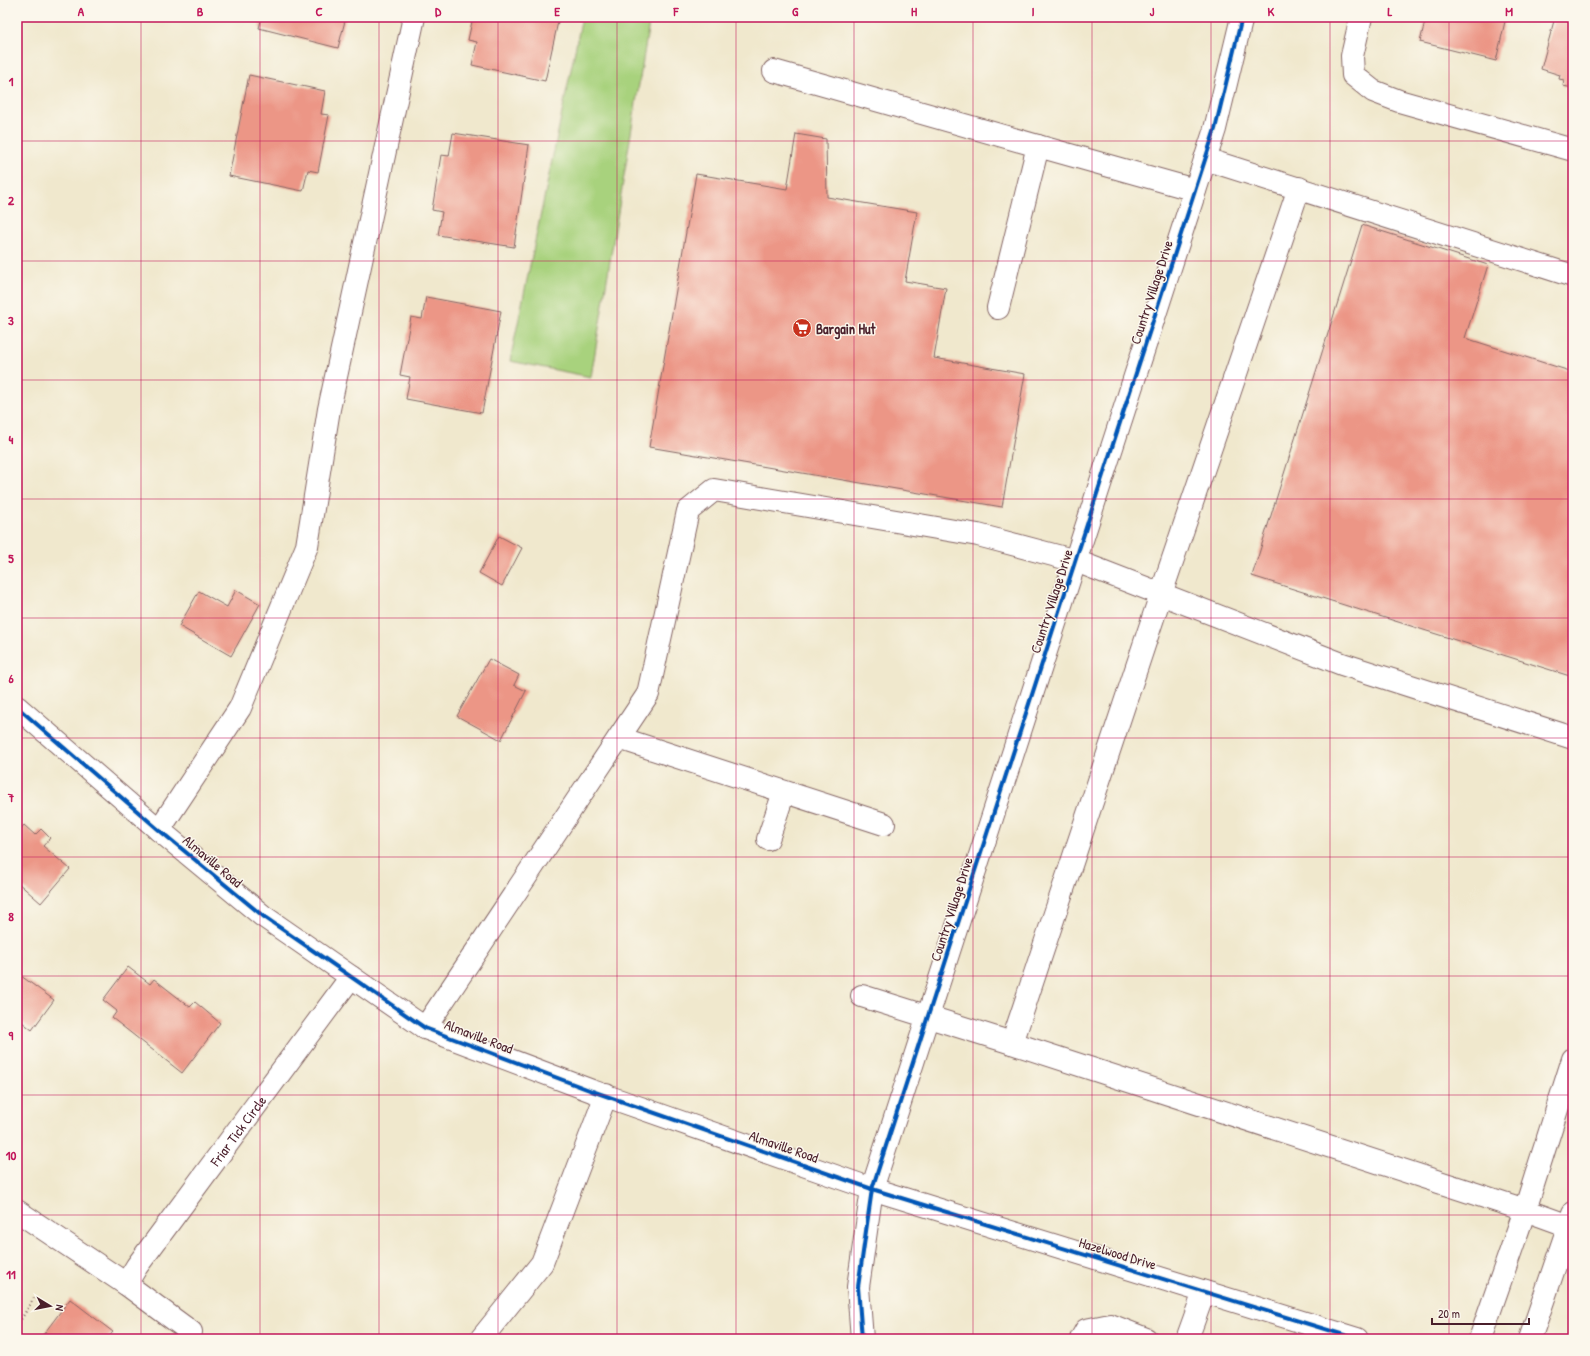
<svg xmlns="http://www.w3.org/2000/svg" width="1590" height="1356" viewBox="0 0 1590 1356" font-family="'Patrick Hand',sans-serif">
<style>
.green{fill:#a8d27d;stroke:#797854}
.building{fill:#ec9686}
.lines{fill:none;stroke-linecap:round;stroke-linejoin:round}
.minor-casing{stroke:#846564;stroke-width:24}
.path{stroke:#846564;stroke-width:2.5;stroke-dasharray:1 3;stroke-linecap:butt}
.minor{stroke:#fff;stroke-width:22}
.cycleway-casing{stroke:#fbf7ec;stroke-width:6}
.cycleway{stroke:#0057b8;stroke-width:4}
.grid{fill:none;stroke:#c2185b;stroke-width:1;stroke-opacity:0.55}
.labels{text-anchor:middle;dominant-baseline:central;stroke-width:3;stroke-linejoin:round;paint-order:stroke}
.street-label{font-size:14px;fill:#4a1f2b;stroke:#fbf7ec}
.poi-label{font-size:14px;font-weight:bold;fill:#4a1f2b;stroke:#fbf7ec;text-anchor:start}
.neatline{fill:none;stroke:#c2185b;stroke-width:1.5}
.grid-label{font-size:13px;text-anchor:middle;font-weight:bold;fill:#c2185b}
</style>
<rect width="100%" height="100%" fill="#fbf7ec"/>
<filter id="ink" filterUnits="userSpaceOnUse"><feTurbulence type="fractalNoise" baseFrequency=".025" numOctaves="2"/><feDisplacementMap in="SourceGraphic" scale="8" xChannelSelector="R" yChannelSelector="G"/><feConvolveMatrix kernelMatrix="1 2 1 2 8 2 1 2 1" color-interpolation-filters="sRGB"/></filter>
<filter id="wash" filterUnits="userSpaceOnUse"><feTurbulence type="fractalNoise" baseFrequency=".012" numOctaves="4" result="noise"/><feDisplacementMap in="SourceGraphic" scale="16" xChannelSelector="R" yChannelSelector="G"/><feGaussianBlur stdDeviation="0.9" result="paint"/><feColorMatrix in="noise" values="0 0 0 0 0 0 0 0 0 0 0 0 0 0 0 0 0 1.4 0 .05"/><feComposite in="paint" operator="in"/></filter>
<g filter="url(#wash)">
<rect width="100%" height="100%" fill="#f0e8cd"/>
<path class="green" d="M582 17H650L591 377 510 361Z"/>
<g id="blocks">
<g class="building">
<path d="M262 17H346L338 48 259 28Z"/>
<path d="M473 17H559L545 81 472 65 477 42 468 40Z"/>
<path d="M1426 17H1506L1496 61 1420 42Z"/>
<path d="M1555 17H1573V88L1563 86 1564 80 1559 79 1560 75 1541 69Z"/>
<path d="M249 75 325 91 321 114 329 115 318 172 308 170 303 191 229 176Z"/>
<path d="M453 133 529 145 514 247 438 235 442 212 432 210 441 155 449 156Z"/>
<path d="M796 134 826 139 827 197 917 212 905 281 946 288 934 358 1025 374 1002 507 649 447 696 174 787 189Z"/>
<path d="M1362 225 1488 265 1465 338 1573 372V677L1252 576Z"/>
<path d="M426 297 501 311 482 413 406 399 410 377 400 375 411 317 422 319Z"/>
<path d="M499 536 522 548 502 586 479 573Z"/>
<path d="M236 590 260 604 231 656 179 626 199 591 227 607Z"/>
<path d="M489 659 519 675 514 685 526 691 501 740 457 716Z"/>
<path d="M24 825 35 835 41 829 50 838 43 846 70 869 41 903 17 882V863L21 859 17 856V833Z"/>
<path d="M128 967 150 984 154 979 190 1007 195 1002 220 1023 182 1073 112 1018 117 1011 103 1000Z"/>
<path d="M17 973 54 1000 32 1030 17 1018Z"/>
<path d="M70 1299 113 1332 107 1339H40Z"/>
</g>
</g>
</g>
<g filter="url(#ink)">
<use href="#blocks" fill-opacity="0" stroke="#846564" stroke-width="1"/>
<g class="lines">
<g class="minor-casing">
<g id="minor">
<path d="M1361 17 1352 56 1353 75 1373 91 1399 101 1573 150"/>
<path d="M774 71 1038 146"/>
<path d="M1205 159 1573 276"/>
<path d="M1299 188 1161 594 1012 1043 1525 1210 1569 1226"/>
<path d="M998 308 1038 146 1195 190"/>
<path d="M17 707 159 830 263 916 425 1028 592 1091 872 1189 1357 1339"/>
<path d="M619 738 884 824"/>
<path d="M159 830 240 708 307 546 329 409 414 17"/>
<path d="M768 839 784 792"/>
<path d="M862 996 1012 1043"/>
<path d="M425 1028 648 694 688 511 714 490 978 535 1076 561 1342 664 1573 738"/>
<path d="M17 1211 126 1284 191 1332 186 1339"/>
<path id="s1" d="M126 1284 137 1266 351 977"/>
<path d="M481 1339 542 1263 606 1095"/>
<path d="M862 1339 858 1287 872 1189 1215 129 1242 17"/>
<path d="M1081 1339 1086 1330 1110 1325 1146 1339"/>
<path d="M1187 1339 1204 1292"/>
<path d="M1480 1339 1525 1210 1573 1059"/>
<path d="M1530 1339 1573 1213"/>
</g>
</g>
<path class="path" d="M17 1326 34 1298"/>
<use href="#minor" class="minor"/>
<g class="cycleway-casing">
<g id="cycleway">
<path d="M17 707 159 830 263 916 425 1028 592 1091 872 1189 1357 1339"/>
<path d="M862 1339 858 1287 872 1189 1215 129 1242 17"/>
</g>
</g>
<use href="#cycleway" class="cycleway"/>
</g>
</g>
<path class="grid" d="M141 17V1339M260 17V1339M379 17V1339M498 17V1339M617 17V1339M736 17V1339M854 17V1339M973 17V1339M1092 17V1339M1211 17V1339M1330 17V1339M1449 17V1339M17 141H1573M17 261H1573M17 380H1573M17 499H1573M17 618H1573M17 738H1573M17 857H1573M17 976H1573M17 1095H1573M17 1215H1573"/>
<defs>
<g id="supermarket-disc" transform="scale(1)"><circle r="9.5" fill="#c8321e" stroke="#fbf7ec"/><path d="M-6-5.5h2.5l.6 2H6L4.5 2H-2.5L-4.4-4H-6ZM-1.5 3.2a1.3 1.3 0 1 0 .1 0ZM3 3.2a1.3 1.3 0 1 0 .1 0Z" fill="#fff"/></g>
</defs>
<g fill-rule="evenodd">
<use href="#supermarket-disc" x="802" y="328"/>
</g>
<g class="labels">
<g class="street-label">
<text transform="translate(1151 292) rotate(-72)">Country Village Drive</text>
<text transform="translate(1051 601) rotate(-72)">Country Village Drive</text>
<text transform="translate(213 861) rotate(40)">Almaville Road</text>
<text transform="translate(951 909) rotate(-72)">Country Village Drive</text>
<text transform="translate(479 1036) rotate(21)">Almaville Road</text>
<text stroke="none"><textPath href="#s1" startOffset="190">Friar Tick Circle</textPath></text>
<text transform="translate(784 1146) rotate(19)">Almaville Road</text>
<text transform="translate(1118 1253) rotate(17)">Hazelwood Drive</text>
</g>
<g class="poi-label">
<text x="816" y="328">Bargain Hut</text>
</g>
</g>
<rect width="1590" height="1356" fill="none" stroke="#fbf7ec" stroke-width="44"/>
<g transform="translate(50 1306) rotate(100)" stroke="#fbf7ec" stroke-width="3" paint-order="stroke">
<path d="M0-3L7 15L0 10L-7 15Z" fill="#4a1f2b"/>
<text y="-6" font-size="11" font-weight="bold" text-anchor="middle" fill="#4a1f2b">N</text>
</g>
<path d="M1432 1318v6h97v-6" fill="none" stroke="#4a1f2b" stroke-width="2"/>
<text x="1438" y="1318" font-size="12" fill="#4a1f2b" stroke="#fbf7ec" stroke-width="3" paint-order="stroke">20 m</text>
<rect x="22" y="22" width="1546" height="1312" class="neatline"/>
<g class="grid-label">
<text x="81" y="16">A</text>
<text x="200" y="16">B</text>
<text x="319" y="16">C</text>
<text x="438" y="16">D</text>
<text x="557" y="16">E</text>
<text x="676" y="16">F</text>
<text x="795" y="16">G</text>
<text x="914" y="16">H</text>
<text x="1033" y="16">I</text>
<text x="1152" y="16">J</text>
<text x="1271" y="16">K</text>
<text x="1390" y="16">L</text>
<text x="1509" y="16">M</text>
<text x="11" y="86">1</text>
<text x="11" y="205">2</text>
<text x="11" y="325">3</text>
<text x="11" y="444">4</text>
<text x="11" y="563">5</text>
<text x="11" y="683">6</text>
<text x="11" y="802">7</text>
<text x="11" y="921">8</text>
<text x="11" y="1040">9</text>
<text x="11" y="1160">10</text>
<text x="11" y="1279">11</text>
</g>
</svg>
